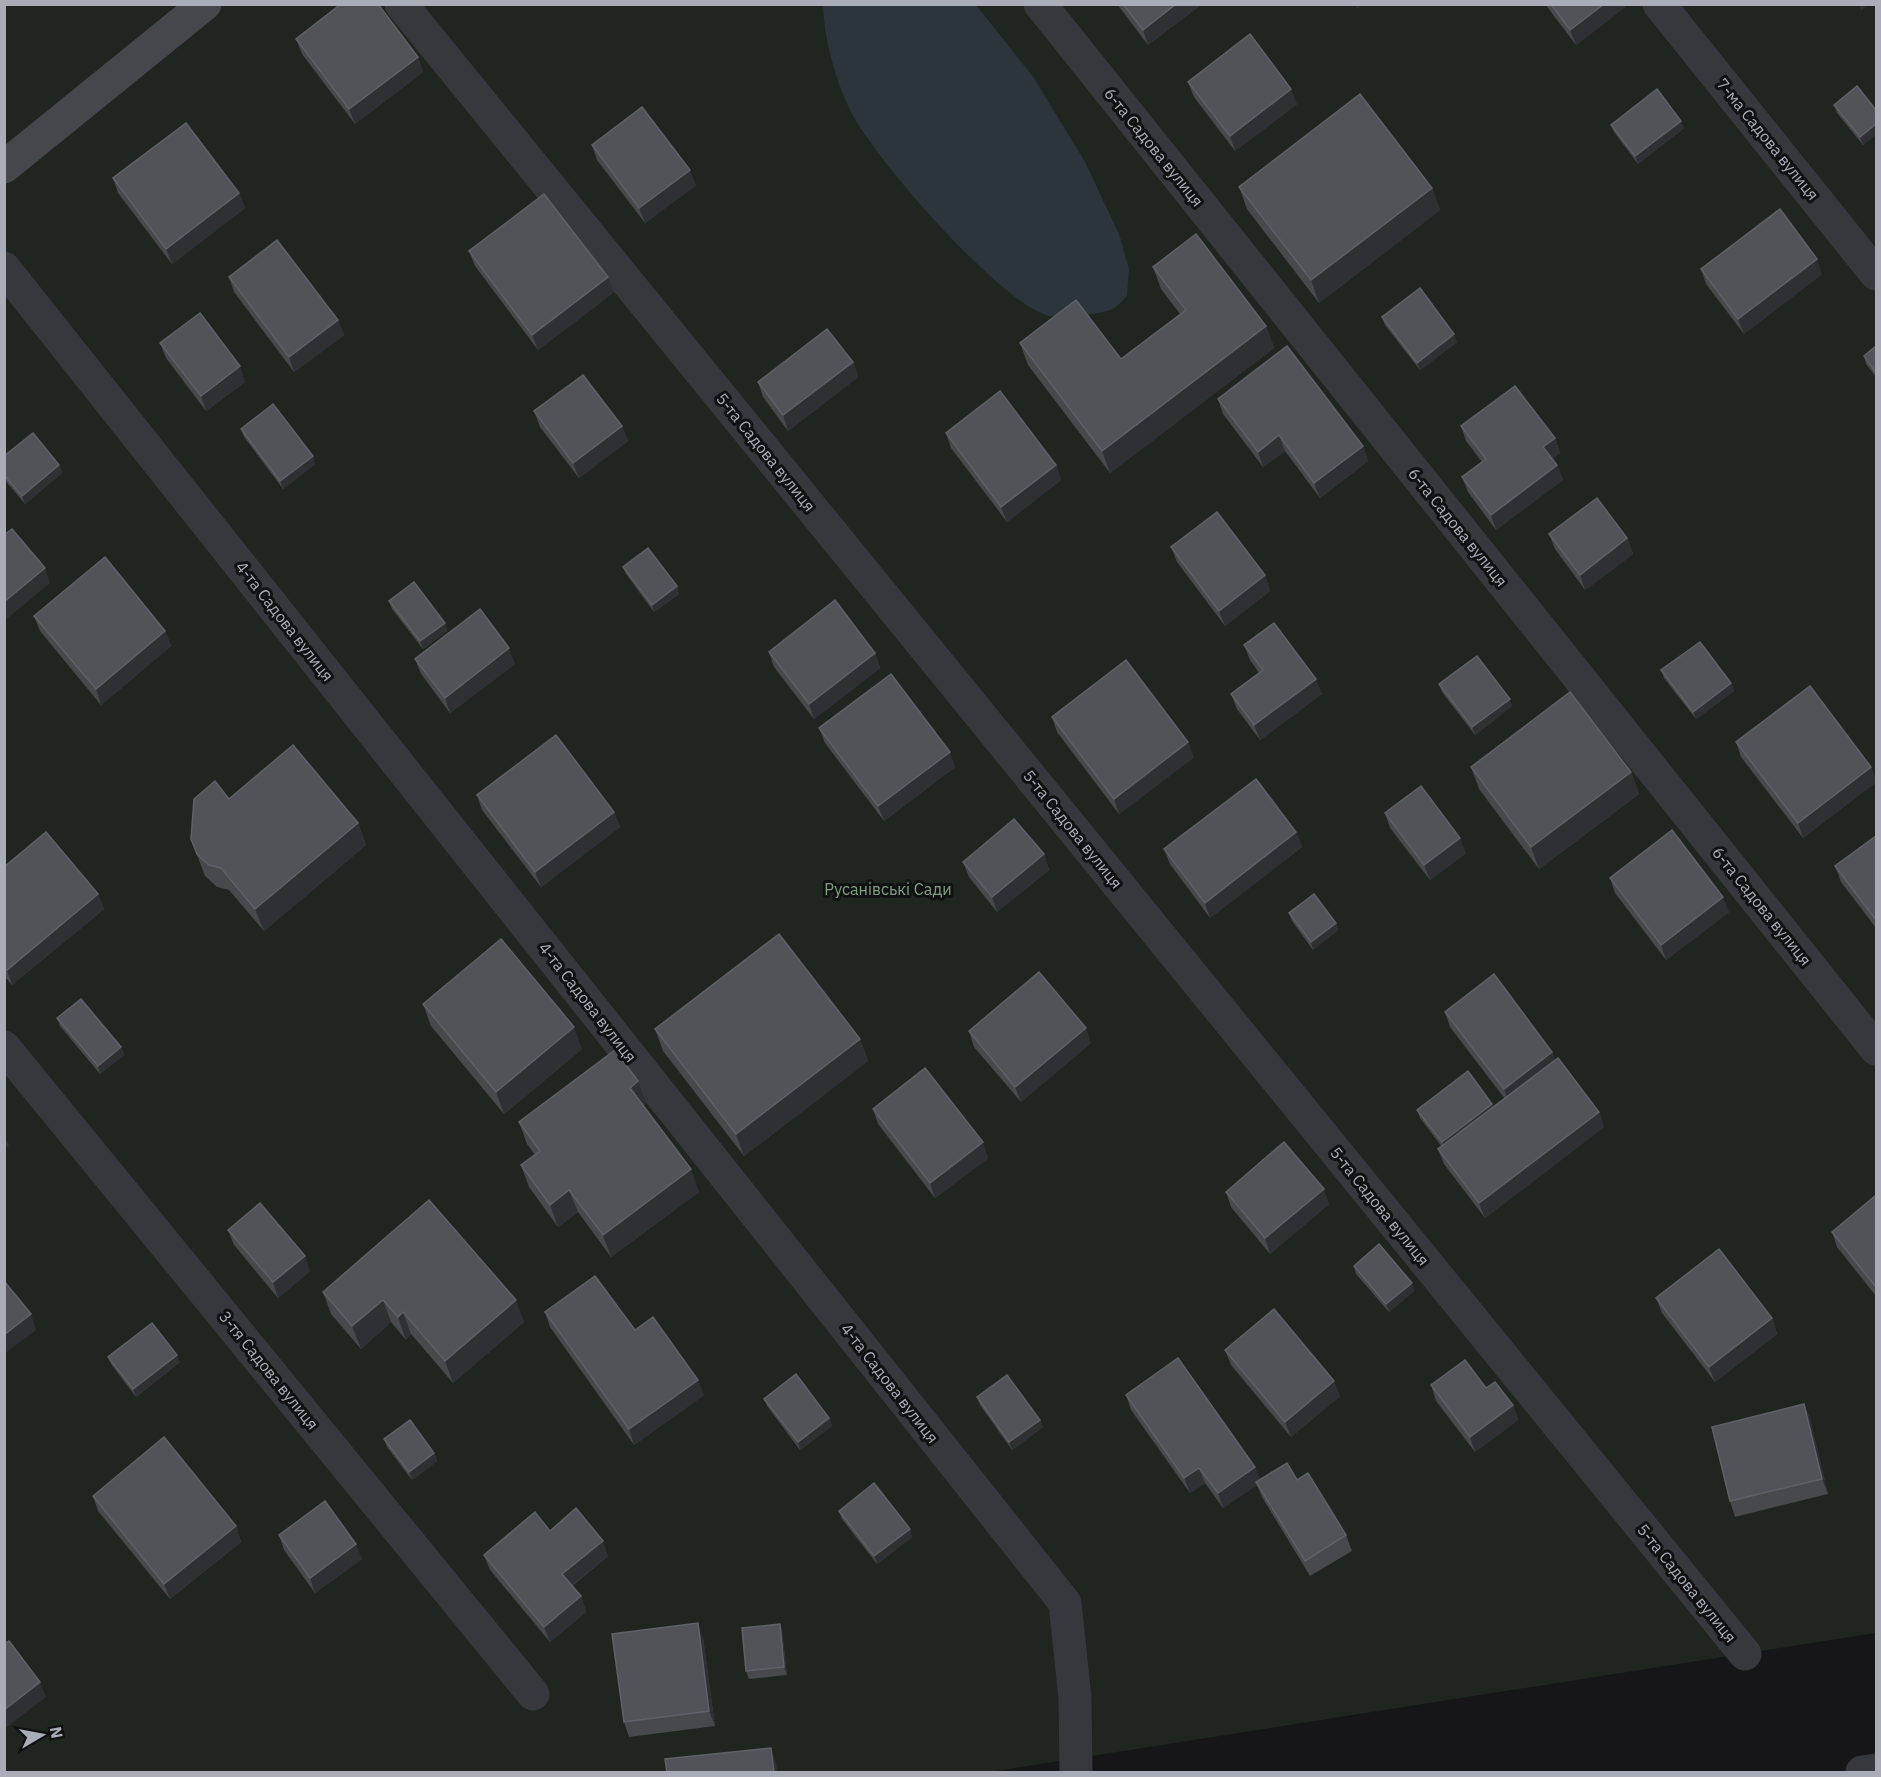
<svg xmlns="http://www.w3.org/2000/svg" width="1881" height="1777" viewBox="0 0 1881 1777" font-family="'IBM Plex Sans',sans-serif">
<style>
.green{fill:#1e261f}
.water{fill:#2c353c}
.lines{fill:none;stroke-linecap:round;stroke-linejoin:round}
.street{stroke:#37383d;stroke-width:33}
.secondary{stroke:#45474d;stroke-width:33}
.wall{fill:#47494d}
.shaded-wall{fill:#2f3033}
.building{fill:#525359;stroke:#5f6168;stroke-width:1.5}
.labels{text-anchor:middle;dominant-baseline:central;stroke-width:6;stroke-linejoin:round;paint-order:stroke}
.street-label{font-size:16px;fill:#a8adb8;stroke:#111113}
.park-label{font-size:16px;fill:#7fa381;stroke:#111113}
</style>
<rect width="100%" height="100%" fill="#161618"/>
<path class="green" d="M5 5H1876V1633L989 1772H5Z"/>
<path class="water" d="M823 5H976L1034 78 1085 162 1119 234 1129 269 1127 296C1123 300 1118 306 1113 309 1103 314 1062 318 1050 316 1002 306 868 152 848 106 834 75 824 38 823 5Z"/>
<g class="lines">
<g class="street">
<path d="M401 4 1745 1654"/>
<path d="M1040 4 1876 1049"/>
<path d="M1659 4 1876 274"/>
<path d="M4 268 1065 1603 1075 1698 1076 1772"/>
<path d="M4 1047 533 1694"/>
<path d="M1862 1772 1876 1770"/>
</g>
<path class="secondary" d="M4 167 205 4"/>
</g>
<g class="wall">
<path d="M1117 4H1202L1148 45Z"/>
<path d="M1545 4H1629L1576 45Z"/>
<path d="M296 39 418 57 423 72 355 124 302 54Z"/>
<path d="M1188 82 1297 104 1235 151 1194 97Z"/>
<path d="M1834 105 1876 110V134L1863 145 1837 113Z"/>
<path d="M1611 125 1684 128 1638 164 1614 132Z"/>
<path d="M592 145 696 185 645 223 597 160Z"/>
<path d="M113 178 239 193 245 208 172 264 118 193Z"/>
<path d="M1239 187 1432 188 1440 210 1319 303 1247 209Z"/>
<path d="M469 251 608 277 614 292 538 350 475 266Z"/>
<path d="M1153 267 1266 326 1274 348 1110 473 1028 365 1020 343 1121 359 1180 314 1161 289Z"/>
<path d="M1701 269 1822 274 1744 334 1706 284Z"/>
<path d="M229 277 338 320 344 335 294 372 234 292Z"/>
<path d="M1382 317 1457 342 1420 370 1385 325Z"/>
<path d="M160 343 245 382 206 411 166 358Z"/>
<path d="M1876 346V377L1866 364 1864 356Z"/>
<path d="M853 362 858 377 788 431 763 397 758 382Z"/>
<path d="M1218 399 1363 446 1368 461 1320 498 1285 451 1263 467 1223 414Z"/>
<path d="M534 411 622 426 628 441 579 478 540 427Z"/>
<path d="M1461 426 1555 438 1560 453 1552 459 1557 465 1563 480 1496 530 1468 492 1462 477 1482 462 1466 441Z"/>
<path d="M241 429 315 464 283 489 244 437Z"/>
<path d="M946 433 1056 465 1061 480 1007 522 951 448Z"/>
<path d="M4 456 59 465 62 473 25 504 4 479Z"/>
<path d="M1549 534 1627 538 1633 554 1585 590 1555 549Z"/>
<path d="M1171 547 1265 575 1270 591 1225 626 1177 562Z"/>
<path d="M623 567 677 586 679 594 654 612 626 574Z"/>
<path d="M389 601 445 623 447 631 423 649 392 609Z"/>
<path d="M34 616 165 631 171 646 101 705 40 631Z"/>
<path d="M1244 645 1322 694 1260 740 1237 709 1231 694 1259 673 1250 660Z"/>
<path d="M769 652 875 653 880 668 814 719 774 667Z"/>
<path d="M415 659 515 664 450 713 421 674Z"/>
<path d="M1661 670 1731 683 1734 691 1696 719 1664 678Z"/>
<path d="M1439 684 1512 706 1475 735 1442 692Z"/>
<path d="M1052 717 1194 757 1119 814 1057 732Z"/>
<path d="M819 728 955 767 884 821 825 743Z"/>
<path d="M1736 742 1871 767 1876 782 1803 838 1741 757Z"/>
<path d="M1471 767 1631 772 1639 794 1539 869 1479 789Z"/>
<path d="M477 795 614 812 620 827 541 887 482 810Z"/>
<path d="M229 799 358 823 366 845 264 931 229 890 217 887 205 876 191 839Z"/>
<path d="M1385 813 1466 853 1430 880 1390 828Z"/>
<path d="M1296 832 1302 847 1210 918 1170 864 1164 849Z"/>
<path d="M1876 837V928L1841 882 1835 866Z"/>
<path d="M1044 854 1049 870 997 912 969 877 963 862Z"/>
<path d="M4 867 98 894 104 909 12 985 4 976Z"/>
<path d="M1610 878 1729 912 1666 960 1615 893Z"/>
<path d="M1289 913 1336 923 1338 930 1313 950 1292 921Z"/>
<path d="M423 1004 582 1049 504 1114 431 1026Z"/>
<path d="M1445 1012 1552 1052 1555 1061 1599 1112 1604 1127 1485 1218 1444 1164 1438 1149 1442 1147 1420 1118 1417 1110 1493 1108 1505 1099 1450 1027Z"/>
<path d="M57 1018 121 1047 124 1055 100 1074 60 1026Z"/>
<path d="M655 1029 860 1039 868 1061 744 1156 663 1051Z"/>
<path d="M969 1031 1091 1043 1021 1102 974 1047Z"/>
<path d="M646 1103 643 1106 699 1192 611 1257 578 1212 558 1227 529 1187 521 1165 535 1155 527 1144 519 1122Z"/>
<path d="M873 1109 988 1158 935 1198 878 1124Z"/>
<path d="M1226 1192 1329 1204 1270 1254 1231 1207Z"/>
<path d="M1876 1195V1296L1837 1247 1832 1232Z"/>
<path d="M429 1200 524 1322 453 1383 411 1334 406 1340 391 1322 361 1349 331 1314 323 1292Z"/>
<path d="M228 1230 310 1271 278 1298 234 1245Z"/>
<path d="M1354 1266 1414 1291 1389 1312 1356 1274Z"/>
<path d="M1656 1298 1772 1318 1777 1334 1715 1382 1662 1313Z"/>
<path d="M545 1312 635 1330 704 1395 634 1445 550 1327Z"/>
<path d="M1225 1350 1340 1396 1291 1437 1231 1365Z"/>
<path d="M108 1357 180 1362 136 1397 111 1364Z"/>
<path d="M1431 1385 1486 1388 1513 1405 1518 1420 1475 1452 1436 1401Z"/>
<path d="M1126 1395 1260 1480H1297L1346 1535 1352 1551 1310 1576 1262 1497 1257 1485 1223 1508 1205 1483 1190 1493 1131 1410Z"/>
<path d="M977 1397 1040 1420 1043 1427 1012 1450 980 1405Z"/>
<path d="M764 1399 829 1418 832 1426 800 1450 767 1406Z"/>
<path d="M1804 1404 1810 1419 1828 1494 1735 1517 1730 1501Z"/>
<path d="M384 1439 434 1453 437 1461 412 1480 387 1447Z"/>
<path d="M93 1496 236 1526 241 1542 170 1599 98 1511Z"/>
<path d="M839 1511 912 1537 877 1564 842 1519Z"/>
<path d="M550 1531 608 1556 572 1586 581 1596 586 1612 550 1642 490 1570 484 1555Z"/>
<path d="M279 1535 362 1559 315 1593 284 1550Z"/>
<path d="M782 1631 787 1675 749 1679 746 1671Z"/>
<path d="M703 1638 715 1726 629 1737 624 1722Z"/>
</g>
<g class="shaded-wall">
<path d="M1176 4H1202L1148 45 1143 30Z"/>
<path d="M1355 4H1363L1357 9Z"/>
<path d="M1604 4H1629L1576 45 1570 30Z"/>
<path d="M1859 4H1868L1861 11Z"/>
<path d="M418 57 423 72 355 124 349 109Z"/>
<path d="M1291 89 1297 104 1235 151 1230 136Z"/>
<path d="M1681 121 1684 128 1638 164 1635 156Z"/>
<path d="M1876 124V134L1863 145 1860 137Z"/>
<path d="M690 170 696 185 645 223 639 208Z"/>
<path d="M1432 188 1440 210 1319 303 1311 280Z"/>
<path d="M239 193 245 208 172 264 166 249Z"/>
<path d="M1817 259 1822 274 1744 334 1738 319Z"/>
<path d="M608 277 614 292 538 350 532 335Z"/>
<path d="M338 320 344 335 294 372 289 357Z"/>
<path d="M1266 326 1274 348 1110 473 1102 451Z"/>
<path d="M1454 334 1457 342 1420 370 1417 363Z"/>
<path d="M853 362 858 377 788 431 783 415Z"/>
<path d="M240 366 245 382 206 411 201 396Z"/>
<path d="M622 426 628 441 579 478 573 463Z"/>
<path d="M1279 435 1285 451 1263 467 1258 452Z"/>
<path d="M1555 438 1560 453 1548 462 1543 447Z"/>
<path d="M1363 446 1368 461 1320 498 1314 483Z"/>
<path d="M313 456 315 464 283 489 280 481Z"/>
<path d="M59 465 62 473 25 504 22 496Z"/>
<path d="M1056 465 1061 480 1007 522 1001 507Z"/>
<path d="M1557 465 1563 480 1496 530 1491 515Z"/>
<path d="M1627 538 1633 554 1585 590 1580 575Z"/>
<path d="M45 568 50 583 4 621V602Z"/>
<path d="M1265 575 1270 591 1225 626 1219 611Z"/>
<path d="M677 586 679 594 654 612 652 605Z"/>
<path d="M445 623 447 631 423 649 420 641Z"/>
<path d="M165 631 171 646 101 705 96 689Z"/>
<path d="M509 648 515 664 450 713 445 698Z"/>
<path d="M875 653 880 668 814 719 809 704Z"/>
<path d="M1316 679 1322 694 1260 740 1254 725Z"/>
<path d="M1731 683 1734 691 1696 719 1693 712Z"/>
<path d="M1510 699 1512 706 1475 735 1472 727Z"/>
<path d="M1188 742 1194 757 1119 814 1114 799Z"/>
<path d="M950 752 955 767 884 821 878 806Z"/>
<path d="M1871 767 1876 782 1803 838 1798 823Z"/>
<path d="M1631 772 1639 794 1539 869 1531 847Z"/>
<path d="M614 812 620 827 541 887 535 872Z"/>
<path d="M358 823 366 845 264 931 255 909Z"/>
<path d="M1296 832 1302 847 1210 918 1205 903Z"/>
<path d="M1460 838 1466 853 1430 880 1424 865Z"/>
<path d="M1044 854 1049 870 997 912 992 897Z"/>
<path d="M98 894 104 909 12 985 7 970Z"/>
<path d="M1723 897 1729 912 1666 960 1661 945Z"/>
<path d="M1336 923 1338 930 1313 950 1311 942Z"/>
<path d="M574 1027 582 1049 504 1114 496 1092Z"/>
<path d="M1086 1028 1091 1043 1021 1102 1015 1087Z"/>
<path d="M860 1039 868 1061 744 1156 736 1134Z"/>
<path d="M121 1047 124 1055 100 1074 98 1066Z"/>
<path d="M1552 1052 1558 1067 1509 1105 1504 1089Z"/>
<path d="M638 1081 646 1103 638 1110 630 1088Z"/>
<path d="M1492 1104 1495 1112 1445 1150 1442 1142Z"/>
<path d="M1599 1112 1604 1127 1485 1218 1479 1203Z"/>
<path d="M4 1134 9 1146 4 1149Z"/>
<path d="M983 1142 988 1158 935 1198 930 1183Z"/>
<path d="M691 1169 699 1192 611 1257 603 1235Z"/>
<path d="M1324 1189 1329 1204 1270 1254 1265 1238Z"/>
<path d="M569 1190 578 1212 558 1227 550 1205Z"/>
<path d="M305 1256 310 1271 278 1298 273 1282Z"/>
<path d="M1412 1283 1414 1291 1389 1312 1386 1304Z"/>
<path d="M383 1300 391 1322 361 1349 352 1326Z"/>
<path d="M516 1300 524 1322 453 1383 445 1361Z"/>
<path d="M403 1312 411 1334 406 1340 398 1317Z"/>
<path d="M31 1314 36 1330 4 1354V1335Z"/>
<path d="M1772 1318 1777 1334 1715 1382 1709 1367Z"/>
<path d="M177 1355 180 1362 136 1397 133 1389Z"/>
<path d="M698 1380 704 1395 634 1445 629 1429Z"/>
<path d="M1334 1381 1340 1396 1291 1437 1285 1422Z"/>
<path d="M1804 1404 1810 1419 1828 1494 1822 1479Z"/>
<path d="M1513 1405 1518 1420 1475 1452 1470 1437Z"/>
<path d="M829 1418 832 1426 800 1450 798 1442Z"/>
<path d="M1040 1420 1043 1427 1012 1450 1009 1442Z"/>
<path d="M434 1453 437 1461 412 1480 409 1472Z"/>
<path d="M1255 1467 1261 1482H1256L1257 1485 1223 1508 1218 1493Z"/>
<path d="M1199 1468 1205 1483 1190 1493 1184 1478Z"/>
<path d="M236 1526 241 1542 170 1599 164 1584Z"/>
<path d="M910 1529 912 1537 877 1564 874 1556Z"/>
<path d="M603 1541 608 1556 567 1589 562 1574Z"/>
<path d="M356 1544 362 1559 315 1593 310 1578Z"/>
<path d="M581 1596 586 1612 550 1642 544 1627Z"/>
<path d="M698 1623 703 1638 715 1726 709 1711Z"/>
<path d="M780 1624 782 1631 787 1675 784 1667Z"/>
<path d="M40 1682 46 1697 4 1729V1710Z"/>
<path d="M771 1748 776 1763 778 1773H774Z"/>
</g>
<g class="building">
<path d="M341 4H378L418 57 349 109 296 39Z"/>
<path d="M1123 4H1176L1143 30Z"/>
<path d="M1551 4H1604L1570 30Z"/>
<path d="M1250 34 1291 89 1230 136 1188 82Z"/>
<path d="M1857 86 1876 110V124L1860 137 1834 105Z"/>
<path d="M1657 89 1681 121 1635 156 1611 125Z"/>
<path d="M1360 94 1432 188 1311 280 1239 187Z"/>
<path d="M642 107 690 170 639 208 592 145Z"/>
<path d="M186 123 239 193 166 249 113 178Z"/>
<path d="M544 194 608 277 532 335 469 251Z"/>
<path d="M1780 209 1817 259 1738 319 1701 269Z"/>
<path d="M1196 234 1266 326 1102 451 1020 343 1076 300 1121 359 1186 310 1153 267Z"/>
<path d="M277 240 338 320 289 357 229 277Z"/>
<path d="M1420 288 1454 334 1417 363 1382 317Z"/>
<path d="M200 313 240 366 201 396 160 343Z"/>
<path d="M827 329 853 362 783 415 758 382Z"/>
<path d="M1287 346 1363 446 1314 483 1279 435 1258 452 1218 399Z"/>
<path d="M1876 346V373L1864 356Z"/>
<path d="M583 375 622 426 573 463 534 411Z"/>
<path d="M1515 386 1555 438 1543 447 1557 465 1491 515 1462 477 1486 459 1461 426Z"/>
<path d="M1000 391 1056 465 1001 507 946 433Z"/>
<path d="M273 404 313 456 280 481 241 429Z"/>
<path d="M33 433 59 465 22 496 4 475V456Z"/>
<path d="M1597 498 1627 538 1580 575 1549 534Z"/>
<path d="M1217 512 1265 575 1219 611 1171 547Z"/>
<path d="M12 529 45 568 4 602V535Z"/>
<path d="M648 548 677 586 652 605 623 567Z"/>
<path d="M105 557 165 631 96 689 34 616Z"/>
<path d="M414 582 445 623 420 641 389 601Z"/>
<path d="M835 600 875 653 809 704 769 652Z"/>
<path d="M480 609 509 648 445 698 415 659Z"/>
<path d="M1274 623 1316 679 1254 725 1231 694 1263 670 1244 645Z"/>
<path d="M1700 642 1731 683 1693 712 1661 670Z"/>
<path d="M1477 656 1510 699 1472 727 1439 684Z"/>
<path d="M1126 660 1188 742 1114 799 1052 717Z"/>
<path d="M891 674 950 752 878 806 819 728Z"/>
<path d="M1810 686 1871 767 1798 823 1736 742Z"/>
<path d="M1570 692 1631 772 1531 847 1471 767Z"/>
<path d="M556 735 614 812 535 872 477 795Z"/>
<path d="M293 745 358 823 255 909 221 868 209 865 197 854 191 839 194 799 215 781 229 799Z"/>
<path d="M1256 779 1296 832 1205 903 1164 849Z"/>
<path d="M1421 786 1460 838 1424 865 1385 813Z"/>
<path d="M1014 819 1044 854 992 897 963 862Z"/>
<path d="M1672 830 1723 897 1661 945 1610 878Z"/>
<path d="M46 832 98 894 7 970 4 968V867Z"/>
<path d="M1876 836V920L1835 866Z"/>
<path d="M1314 894 1336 923 1311 942 1289 913Z"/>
<path d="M779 934 860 1039 736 1134 655 1029Z"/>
<path d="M501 939 574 1027 496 1092 423 1004Z"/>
<path d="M1039 972 1086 1028 1015 1087 969 1031Z"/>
<path d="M1494 974 1552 1052 1504 1089 1445 1012Z"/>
<path d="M81 999 121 1047 98 1066 57 1018Z"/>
<path d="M615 1050 638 1081 630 1088 691 1169 603 1235 569 1190 550 1205 521 1165 540 1151 519 1122Z"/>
<path d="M1558 1058 1599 1112 1479 1203 1438 1149Z"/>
<path d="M925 1068 983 1142 930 1183 873 1109Z"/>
<path d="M1468 1071 1492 1104 1442 1142 1417 1110Z"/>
<path d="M1284 1142 1324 1189 1265 1238 1226 1192Z"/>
<path d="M1876 1195V1287L1832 1232Z"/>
<path d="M429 1200 516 1300 445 1361 403 1312 398 1317 383 1300 352 1326 323 1292Z"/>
<path d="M260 1203 305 1256 273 1282 228 1230Z"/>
<path d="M1379 1244 1412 1283 1386 1304 1354 1266Z"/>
<path d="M1719 1249 1772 1318 1709 1367 1656 1298Z"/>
<path d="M595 1276 635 1330 653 1317 698 1380 629 1429 545 1312Z"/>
<path d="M4 1281 31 1314 4 1335Z"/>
<path d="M1274 1309 1334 1381 1285 1422 1225 1350Z"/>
<path d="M152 1323 177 1355 133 1389 108 1357Z"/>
<path d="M1178 1358 1255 1467 1218 1493 1199 1468 1184 1478 1126 1395Z"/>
<path d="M1465 1360 1486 1388 1495 1382 1513 1405 1470 1437 1431 1385Z"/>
<path d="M796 1374 829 1418 798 1442 764 1399Z"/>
<path d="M1007 1375 1040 1420 1009 1442 977 1397Z"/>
<path d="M1804 1404 1822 1479 1730 1501 1712 1427Z"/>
<path d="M410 1420 434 1453 409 1472 384 1439Z"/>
<path d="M164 1437 236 1526 164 1584 93 1496Z"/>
<path d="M1287 1463 1297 1480 1308 1473 1346 1535 1305 1561 1256 1482Z"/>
<path d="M874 1483 910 1529 874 1556 839 1511Z"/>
<path d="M325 1501 356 1544 310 1578 279 1535Z"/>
<path d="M576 1508 603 1541 562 1574 581 1596 544 1627 484 1555 535 1512 550 1531Z"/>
<path d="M698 1623 709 1711 624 1722 612 1634Z"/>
<path d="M780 1624 784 1667 746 1671 742 1628Z"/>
<path d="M9 1641 40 1682 4 1710V1644Z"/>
<path d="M771 1748 774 1773H667L665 1759Z"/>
</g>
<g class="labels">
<g class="street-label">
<text transform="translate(1768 139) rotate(51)">7-ма Садова вулиця</text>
<text transform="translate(1154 147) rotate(51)">6-та Садова вулиця</text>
<text transform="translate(766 452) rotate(51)">5-та Садова вулиця</text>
<text transform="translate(1458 527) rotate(51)">6-та Садова вулиця</text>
<text transform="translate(285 621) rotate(52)">4-та Садова вулиця</text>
<text transform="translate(1073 829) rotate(51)">5-та Садова вулиця</text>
<text transform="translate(1762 906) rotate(51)">6-та Садова вулиця</text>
<text transform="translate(588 1002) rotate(52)">4-та Садова вулиця</text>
<text transform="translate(1380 1206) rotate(51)">5-та Садова вулиця</text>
<text transform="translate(269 1370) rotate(51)">3-тя Садова вулиця</text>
<text transform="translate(890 1383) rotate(52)">4-та Садова вулиця</text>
<text transform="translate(1687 1583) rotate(51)">5-та Садова вулиця</text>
</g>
<g class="park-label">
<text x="888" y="889">Русанівські Сади</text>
</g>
</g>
<rect width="1881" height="1777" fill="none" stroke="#a8adb8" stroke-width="12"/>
<g transform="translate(42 1735) rotate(80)" stroke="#111113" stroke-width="4.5" paint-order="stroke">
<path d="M0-4.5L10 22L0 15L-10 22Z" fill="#a8adb8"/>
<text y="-9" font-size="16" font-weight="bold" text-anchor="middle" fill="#a8adb8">N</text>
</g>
</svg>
